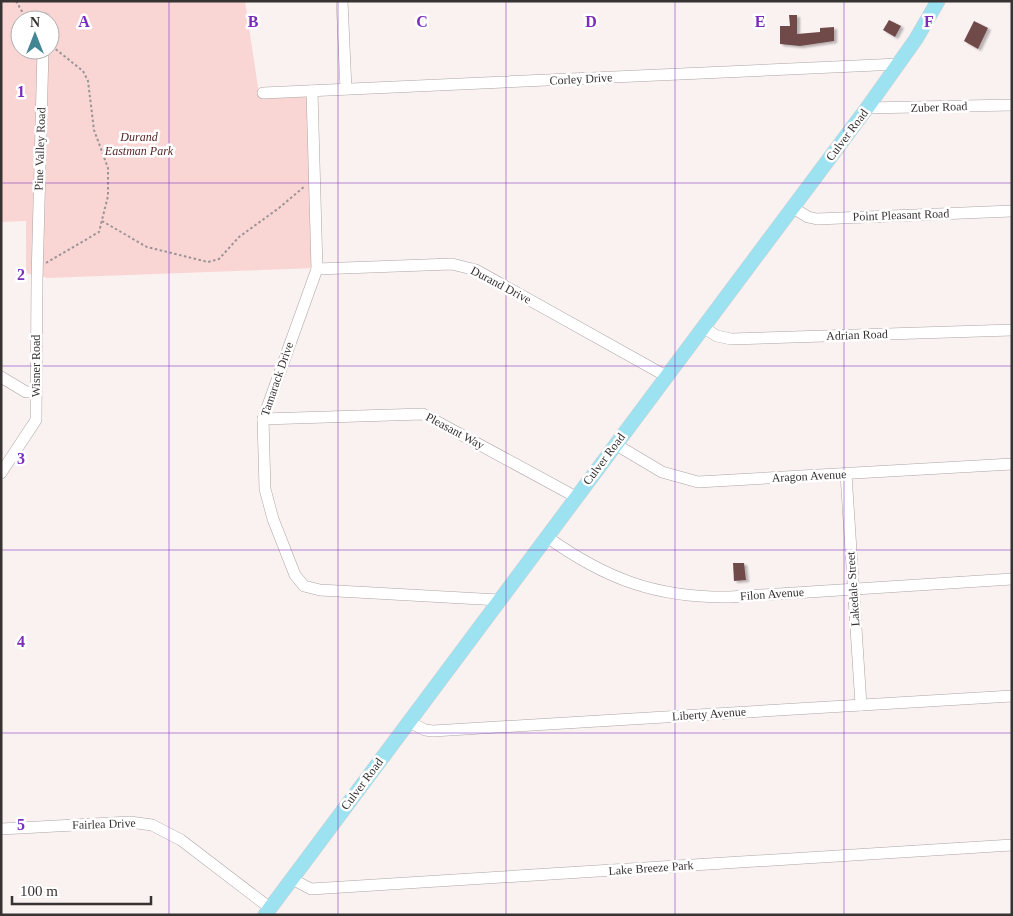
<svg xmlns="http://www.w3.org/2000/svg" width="1013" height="916" viewBox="0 0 1013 916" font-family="Georgia,serif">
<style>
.green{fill:#f9d6d4;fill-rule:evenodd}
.building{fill:#704a4a;filter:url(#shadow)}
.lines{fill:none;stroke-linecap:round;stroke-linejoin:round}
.minor-casing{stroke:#aca5a4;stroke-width:12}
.major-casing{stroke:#cfcece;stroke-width:15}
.path{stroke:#9a9494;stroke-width:2;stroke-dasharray:2.5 2.5;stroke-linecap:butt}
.minor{stroke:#fff;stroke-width:11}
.major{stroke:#9ce2f1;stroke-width:14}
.grid{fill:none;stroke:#7b2cbf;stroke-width:1;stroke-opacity:0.55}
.labels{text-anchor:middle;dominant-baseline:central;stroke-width:5;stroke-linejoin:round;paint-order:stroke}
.street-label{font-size:12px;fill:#373333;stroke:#fff}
.park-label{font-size:12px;font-style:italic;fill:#551f21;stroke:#fff}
.grid-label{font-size:16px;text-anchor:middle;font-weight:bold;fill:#7b2cbf;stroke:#fff;stroke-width:5;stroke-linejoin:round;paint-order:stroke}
</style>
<defs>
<filter id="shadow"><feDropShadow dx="3" dy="2" stdDeviation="1" flood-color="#0004"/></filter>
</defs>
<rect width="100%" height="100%" fill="#faf1f1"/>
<path class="green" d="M1 1H245L259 94 311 93 317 268 48 278 26 273V221L1 222ZM20 20H50V50H20Z"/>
<g class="building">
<path d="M789 15H797V34L820 32V28L834 27V41L800 46 780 44V26H790Z"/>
<path d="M889 20 901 26 895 37 883 30Z"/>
<path d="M974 21 988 28 978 49 964 41Z"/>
<path d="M733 563H744L746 580 734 581Z"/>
</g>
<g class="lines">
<g class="minor-casing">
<g id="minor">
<path d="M342 1 346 89"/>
<path d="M44 20V18"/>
<path d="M312 91 317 269 263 419 265 489 273 519 295 575 304 586 320 590 499 600"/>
<path d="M263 93 899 64"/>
<path d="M867 108 1012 105"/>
<path d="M793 208 808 217 817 219 1012 211"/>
<path d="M317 269 452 264 476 270 666 376"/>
<path d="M704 328 717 336 731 339 1012 330"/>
<path d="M1 377 26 392H36"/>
<path d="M263 419 423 414 576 497"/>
<path d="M615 444 662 472 698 482 1012 464"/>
<path d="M1 473 36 420 37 280 43 50"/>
<path d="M846 474 861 705"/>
<path d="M547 537C606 579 656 598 730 597L1012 579"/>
<path d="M409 722 425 730 433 731 1012 696"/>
<path d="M1 829 130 822 152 825 181 840 270 908"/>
<path d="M292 879 311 889 1012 845"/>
</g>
</g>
<g class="major-casing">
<path id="major" d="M265 915 867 108 916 39 938 1"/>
</g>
<g class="path">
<path d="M16 1 27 20"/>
<path d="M102 221 147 247 208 262 219 259 239 237 279 208 305 186"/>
<path d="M46 263 99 232 108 196V168L94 130 88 81 83 71 53 47"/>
</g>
<use href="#minor" class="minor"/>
<use href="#major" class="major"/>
</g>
<path class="grid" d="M169 1V915M338 1V915M506 1V915M675 1V915M844 1V915M1 183H1012M1 366H1012M1 550H1012M1 733H1012"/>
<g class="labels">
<g class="street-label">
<text transform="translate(581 79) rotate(-3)">Corley Drive</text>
<text transform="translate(939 107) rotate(-2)">Zuber Road</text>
<text transform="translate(847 135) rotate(-53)">Culver Road</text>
<text transform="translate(40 149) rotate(-88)">Pine Valley Road</text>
<text transform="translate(901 215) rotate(-2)">Point Pleasant Road</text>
<text transform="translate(501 285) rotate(28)">Durand Drive</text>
<text transform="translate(857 335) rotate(-2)">Adrian Road</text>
<text transform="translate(36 366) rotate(-90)">Wisner Road</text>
<text transform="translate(277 379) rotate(-71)">Tamarack Drive</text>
<text transform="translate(455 431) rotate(28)">Pleasant Way</text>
<text transform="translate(604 459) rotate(-53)">Culver Road</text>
<text transform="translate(809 476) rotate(-3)">Aragon Avenue</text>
<text transform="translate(853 589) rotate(-94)">Lakedale Street</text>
<text transform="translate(772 594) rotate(-4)">Filon Avenue</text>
<text transform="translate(709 714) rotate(-4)">Liberty Avenue</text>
<text transform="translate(362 784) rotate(-53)">Culver Road</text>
<text transform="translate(104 824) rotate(-2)">Fairlea Drive</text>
<text transform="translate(651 868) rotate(-4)">Lake Breeze Park</text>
</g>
<g class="park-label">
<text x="139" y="137">Durand<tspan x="139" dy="14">Eastman Park</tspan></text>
</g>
</g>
<g class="grid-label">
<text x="84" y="27">A</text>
<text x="253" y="27">B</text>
<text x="422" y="27">C</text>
<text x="591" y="27">D</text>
<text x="760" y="27">E</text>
<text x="929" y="27">F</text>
<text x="21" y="97">1</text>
<text x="21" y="280">2</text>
<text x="21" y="464">3</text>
<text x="21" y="647">4</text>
<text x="21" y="830">5</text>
</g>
<rect width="1013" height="916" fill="none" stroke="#373333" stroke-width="5"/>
<g transform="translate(35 35)"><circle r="24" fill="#ffffff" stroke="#afadad"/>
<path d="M0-4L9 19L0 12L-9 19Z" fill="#428694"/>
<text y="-8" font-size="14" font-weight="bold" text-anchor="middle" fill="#373333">N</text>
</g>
<path d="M12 896v8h139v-8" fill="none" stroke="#373333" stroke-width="2.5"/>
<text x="20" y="896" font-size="15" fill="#373333" stroke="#ffffff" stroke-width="4" paint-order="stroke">100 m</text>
</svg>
